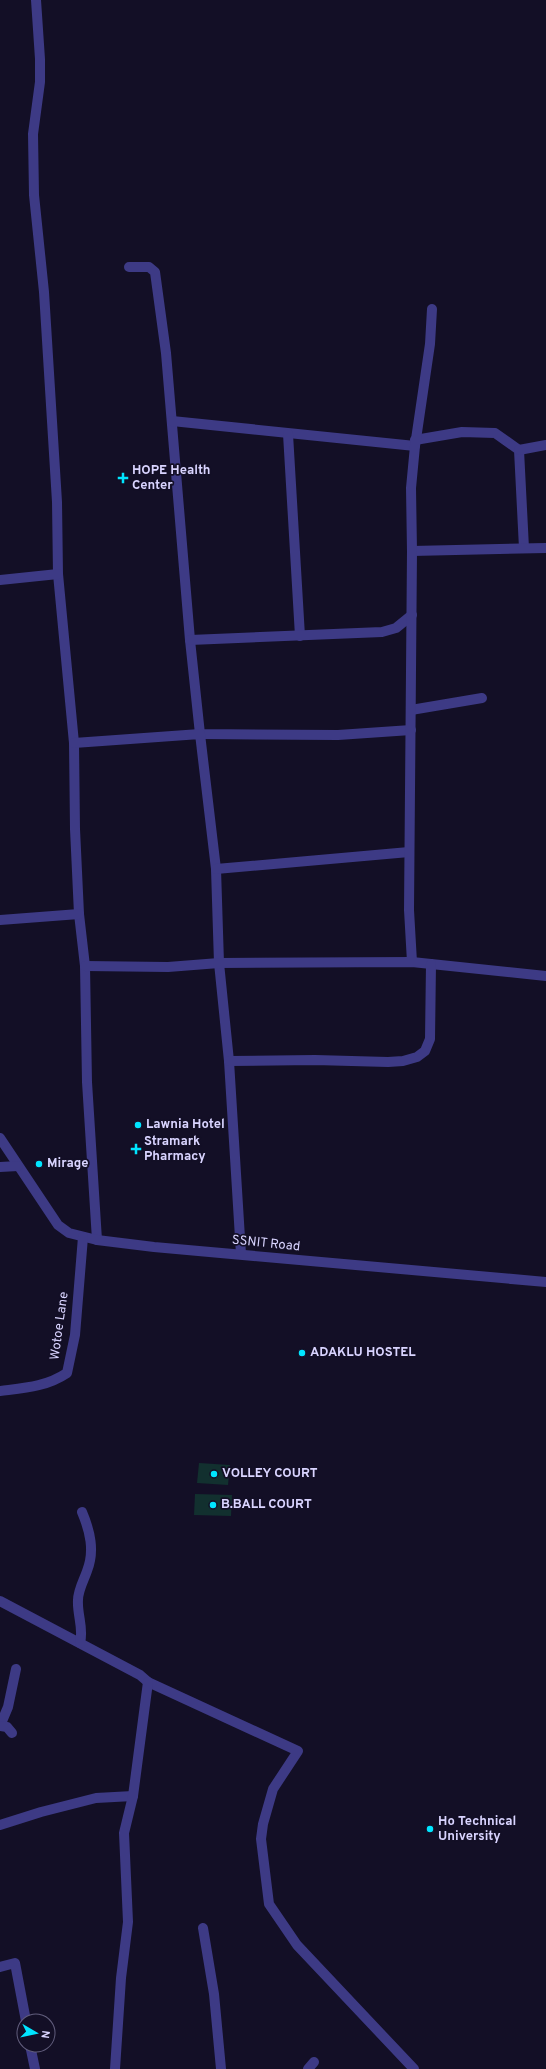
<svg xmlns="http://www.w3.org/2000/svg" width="546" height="2069" viewBox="0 0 546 2069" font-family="Overpass,sans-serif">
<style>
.green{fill:#12302f}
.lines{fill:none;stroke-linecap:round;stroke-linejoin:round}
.minor{stroke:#3d3a85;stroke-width:10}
.poi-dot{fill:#00e5ff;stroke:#130f26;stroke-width:1.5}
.labels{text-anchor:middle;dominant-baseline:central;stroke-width:3.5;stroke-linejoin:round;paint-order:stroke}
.poi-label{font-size:13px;font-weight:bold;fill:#d9d4ff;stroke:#130f26;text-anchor:start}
.street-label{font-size:13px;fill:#d9d4ff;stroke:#130f26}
</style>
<rect width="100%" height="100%" fill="#130f26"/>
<g class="green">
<path d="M199 1463 230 1465 228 1485 197 1483Z"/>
<path d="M195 1494 232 1495 231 1516 194 1515Z"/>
</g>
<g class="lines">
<g class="minor">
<path d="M36 0 40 59V82L33 134 34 195 44 292 57 502 58 574 74 743 75 829 79 914 85 966 87 1082 97 1240"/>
<path d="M129 267H149L155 272 166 353 190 640 200 734 338 735 411 730"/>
<path d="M172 421 415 446"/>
<path d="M288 434 300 636"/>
<path d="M415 440 462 432 495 433 519 450 524 548"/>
<path d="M519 450 546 445"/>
<path d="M412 551 546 548"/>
<path d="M0 580 58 574"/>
<path d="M190 640 382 632 396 628 412 615"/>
<path d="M411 710 482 698"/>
<path d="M74 743 200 734 216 869 219 963 229 1061 241 1254"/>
<path d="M216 869 409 852"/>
<path d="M0 920 79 914"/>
<path d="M412 962 409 910 412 551 411 488 415 446 430 344 432 309"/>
<path d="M85 966 168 967 219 963 412 962 546 976"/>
<path d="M229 1061 315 1060 388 1062 403 1061 417 1057 425 1051 430 1039 431 964"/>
<path d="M0 1138 58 1225 69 1233 97 1240 154 1247 546 1282"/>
<path d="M0 1167 18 1166"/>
<path d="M0 1391C24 1388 46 1387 67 1373L75 1335 83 1237"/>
<path d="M0 1601 140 1675 148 1682 298 1751 273 1789 263 1824 261 1839 269 1904 297 1945 414 2069"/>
<path d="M80 1643C84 1628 77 1615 78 1600 78 1590 84 1580 87 1571 95 1551 90 1531 82 1512"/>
<path d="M0 1726 8 1707 16 1669"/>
<path d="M0 1726 7 1727 12 1733"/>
<path d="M0 1825 41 1812 96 1798 133 1796"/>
<path d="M203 1928 214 1994 221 2069"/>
<path d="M0 1967 15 1963 26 2021"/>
<path d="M30 2045 35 2069"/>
<path d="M115 2069 121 1978 128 1922 124 1833 133 1796 148 1682"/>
<path d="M308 2069 314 2062"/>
</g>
</g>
<g class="poi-dot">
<path d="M121 472h4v4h4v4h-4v4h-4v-4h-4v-4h4z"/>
<circle cx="138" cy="1125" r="4"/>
<path d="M134 1143h4v4h4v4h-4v4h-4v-4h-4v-4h4z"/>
<circle cx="39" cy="1164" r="4"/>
<circle cx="302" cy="1353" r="4"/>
<circle cx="214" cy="1474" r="4"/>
<circle cx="213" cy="1505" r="4"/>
<circle cx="430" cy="1829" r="4"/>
</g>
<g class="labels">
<g class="poi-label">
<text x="132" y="471">HOPE Health<tspan x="132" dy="15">Center</tspan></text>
<text x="146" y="1125">Lawnia Hotel</text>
<text x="144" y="1142">Stramark<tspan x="144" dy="15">Pharmacy</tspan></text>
<text x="47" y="1164">Mirage</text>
<text x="310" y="1353">ADAKLU HOSTEL</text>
<text x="222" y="1474">VOLLEY COURT</text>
<text x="221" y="1505">B.BALL COURT</text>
<text x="438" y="1822">Ho Technical<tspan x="438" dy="15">University</tspan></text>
</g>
<g class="street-label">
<text transform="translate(266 1244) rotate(6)">SSNIT Road</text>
<text transform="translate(60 1326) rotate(-82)">Wotoe Lane</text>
</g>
</g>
<g transform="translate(36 2033) rotate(99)"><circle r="19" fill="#130f26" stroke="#625e7d"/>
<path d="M0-3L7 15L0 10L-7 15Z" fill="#00e5ff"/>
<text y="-6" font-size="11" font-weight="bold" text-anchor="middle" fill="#d9d4ff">N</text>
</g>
</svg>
